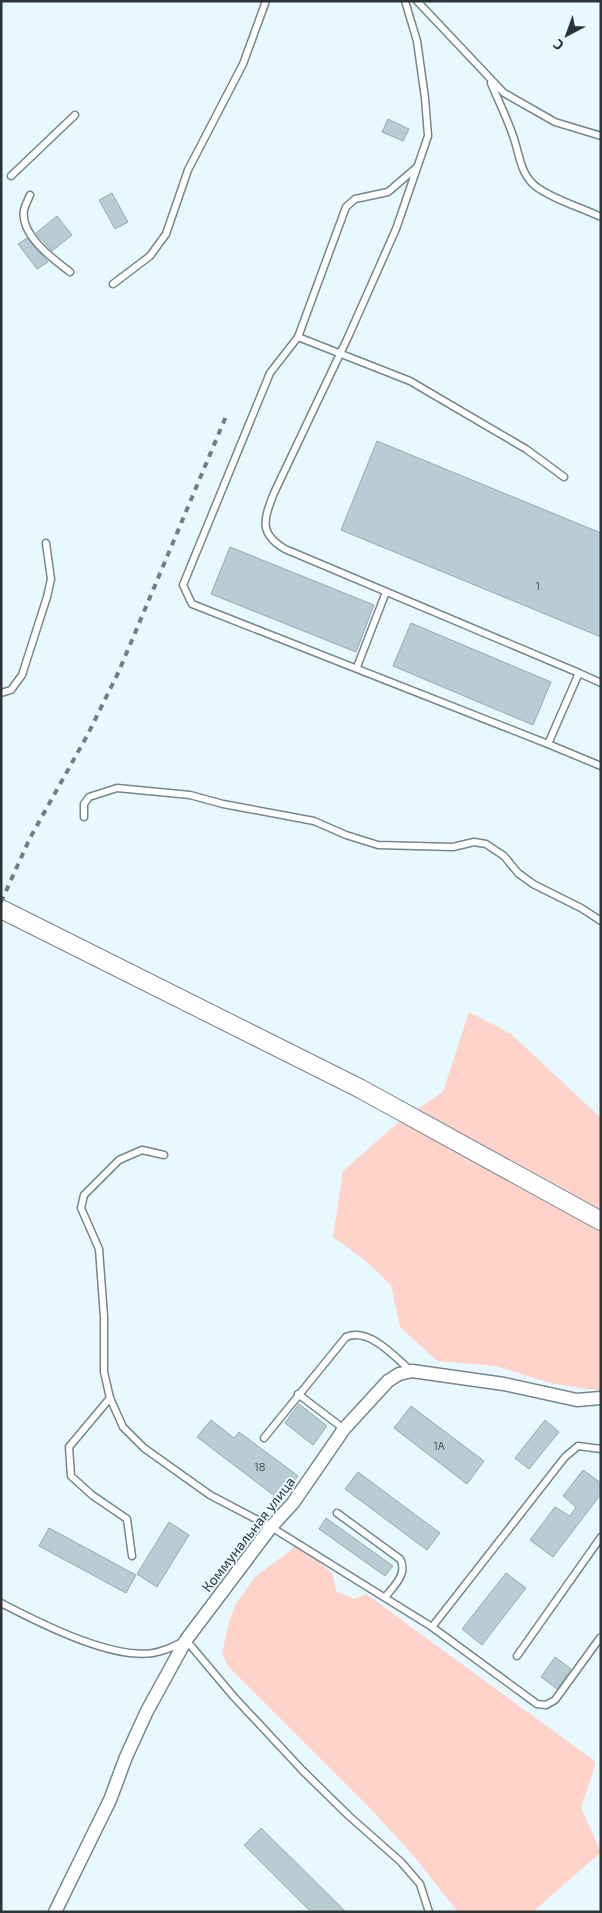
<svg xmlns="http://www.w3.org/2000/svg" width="602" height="1913" viewBox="0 0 602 1913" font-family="'Exo 2',sans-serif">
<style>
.green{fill:#ffd2ca}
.building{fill:#b8ccd4;stroke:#96a9b1}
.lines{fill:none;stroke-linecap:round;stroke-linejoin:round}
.lane-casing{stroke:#74868e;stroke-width:9}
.street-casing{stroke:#74868e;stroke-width:15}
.secondary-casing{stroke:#74868e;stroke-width:20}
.lane{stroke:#fff;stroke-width:6}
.street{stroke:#fff;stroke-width:12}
.secondary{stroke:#fff;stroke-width:18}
.rail{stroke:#737e82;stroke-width:4;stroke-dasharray:6 6;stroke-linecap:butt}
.labels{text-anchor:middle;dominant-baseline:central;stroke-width:4;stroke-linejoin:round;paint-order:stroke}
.number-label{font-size:11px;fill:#4f5a5e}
.street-label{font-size:14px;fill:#2c3437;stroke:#e8f8ff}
</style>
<rect width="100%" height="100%" fill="#e8f8ff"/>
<g class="green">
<path d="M469 1012 511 1034 601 1118V1391L549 1383 496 1366 437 1361 400 1327 391 1285 366 1261 333 1237 343 1171 402 1119 443 1092Z"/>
<path d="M298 1545 333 1574 336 1591 354 1599 366 1594 596 1762 581 1808 601 1852 535 1910 530 1912H458L412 1854 367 1805 228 1666 222 1653 230 1618 237 1602 256 1576Z"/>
</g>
<g class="building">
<path d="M388 119 409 129 403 141 382 132Z"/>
<path d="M112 193 128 222 115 229 99 200Z"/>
<path d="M57 216 72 235 52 251 36 233Z"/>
<path d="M27 238 48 262 37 269 18 244Z"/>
<path d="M377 441 601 533V637L341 530Z"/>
<path d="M230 547 374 605 356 652 211 594Z"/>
<path d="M411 623 551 682 533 725 393 666Z"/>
<path d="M299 1404 327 1426 313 1445 285 1423Z"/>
<path d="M411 1406 484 1461 467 1484 394 1428Z"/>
<path d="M211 1420 234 1438 239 1432 298 1476 280 1500 197 1437Z"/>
<path d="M545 1420 559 1432 529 1469 515 1458Z"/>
<path d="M583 1470 601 1483V1494L553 1557 530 1540 555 1507 570 1516 576 1507 563 1496Z"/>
<path d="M358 1472 440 1533 427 1550 345 1489Z"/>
<path d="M326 1518 393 1566 385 1576 319 1529Z"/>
<path d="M169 1522 189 1535 157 1587 137 1574Z"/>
<path d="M49 1528 136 1575 126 1593 39 1546Z"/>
<path d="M506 1573 526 1588 482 1645 462 1629Z"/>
<path d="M555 1657 571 1669 557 1689 541 1677Z"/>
<path d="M261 1828 346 1912H311L244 1845Z"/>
</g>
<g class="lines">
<g class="lane-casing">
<g id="lane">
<path d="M405 1 417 41 425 98 428 136 396 229 349 335 274 493C264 519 258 533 285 549L579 673 548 744 601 766"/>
<path d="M417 1 504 93 555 122 601 136"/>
<path d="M491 83C498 100 506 116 512 133 520 153 519 175 538 188 557 201 580 207 601 217"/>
<path d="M416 168 388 192 355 199 346 207 298 337 410 381 526 449 564 477"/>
<path d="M11 176 75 115"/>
<path d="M30 195C28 200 25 205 24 210 20 235 53 259 70 272"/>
<path d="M113 284 150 256 166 234 188 170 243 64 266 1"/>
<path d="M298 337 270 373 183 585 192 604 548 744"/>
<path d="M357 667 386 592"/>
<path d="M579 673 601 683"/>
<path d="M1 693 11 690 22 675 47 597 51 579 46 543"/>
<path d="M84 817V804L89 797 117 788 190 795 223 804 314 821 346 835 378 845 453 847 474 842 486 844 504 856 518 873 533 884 581 908 601 921"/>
<path d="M164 1155 142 1150 119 1160 84 1195 81 1208 99 1249 104 1317V1372L110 1398 123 1427 144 1448 210 1495 271 1527 432 1627 565 1457 578 1446 601 1449"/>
<path d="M298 1394 344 1429"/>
<path d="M110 1398 69 1447 71 1476 92 1495 127 1519 132 1556"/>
<path d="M264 1438 346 1337C369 1327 395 1357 411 1371"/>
<path d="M337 1513 400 1559C408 1573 395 1585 386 1596"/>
<path d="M1 1603C38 1622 120 1665 161 1651 170 1649 178 1644 186 1640L234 1697 303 1771 349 1816 401 1862 420 1884 429 1912"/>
<path d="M432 1627 537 1704 546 1705 555 1700 600 1638"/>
<path d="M517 1656 601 1537"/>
</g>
</g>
<g class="street-casing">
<path id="street" d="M55 1912 110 1800 126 1757 147 1711 186 1640 271 1527 293 1503 344 1429 388 1381 399 1374 412 1371 504 1384 577 1400 601 1398"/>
</g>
<g class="secondary-casing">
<path id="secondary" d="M1 909 359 1088 601 1221"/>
</g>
<use href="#lane" class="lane"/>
<use href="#street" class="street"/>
<use href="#secondary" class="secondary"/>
<path class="rail" d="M1 902 30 838 88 734 119 671 227 414"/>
</g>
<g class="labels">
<g class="number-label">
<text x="538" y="585">1</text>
<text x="439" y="1445">1А</text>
<text x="260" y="1466">18</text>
</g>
<g class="street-label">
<text transform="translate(248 1534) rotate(-52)">Коммунальная улица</text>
</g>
</g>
<rect width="602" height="1913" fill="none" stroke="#2c3437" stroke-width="5"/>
<g transform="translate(567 35) rotate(221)" stroke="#e8f8ff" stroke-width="4" paint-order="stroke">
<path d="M0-4L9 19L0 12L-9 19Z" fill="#2c3437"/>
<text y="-8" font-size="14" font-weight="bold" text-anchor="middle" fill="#2c3437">С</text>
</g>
</svg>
